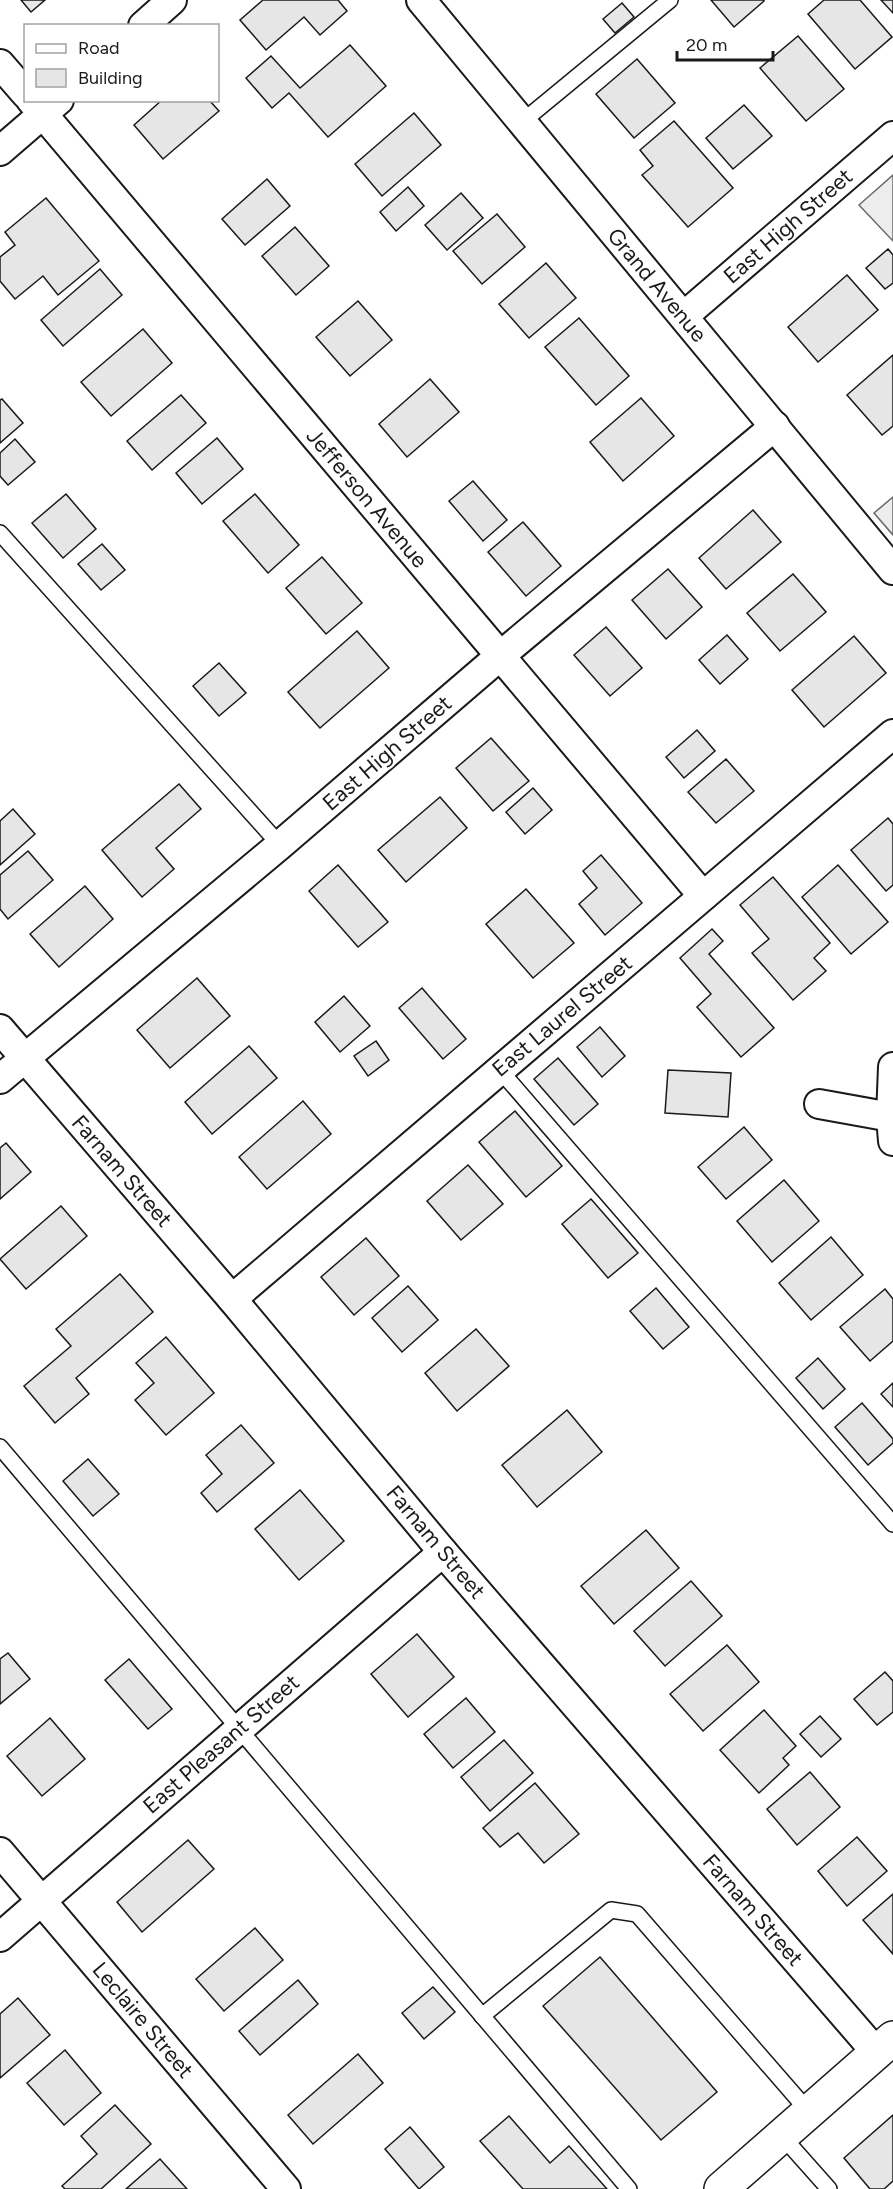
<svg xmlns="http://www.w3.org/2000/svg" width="893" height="2189" viewBox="0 0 893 2189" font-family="Figtree,sans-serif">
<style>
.green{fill:#ededed;stroke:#6a6a6a;stroke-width:1.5}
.building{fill:#e6e6e6;stroke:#1a1a1a;stroke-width:1.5}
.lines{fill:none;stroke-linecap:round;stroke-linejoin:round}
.lane-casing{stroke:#1a1a1a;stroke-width:18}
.street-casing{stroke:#1a1a1a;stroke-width:32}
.secondary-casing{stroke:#1a1a1a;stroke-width:36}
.lane{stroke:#fff;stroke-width:15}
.street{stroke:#fff;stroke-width:28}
.secondary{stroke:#fff;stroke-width:33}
.labels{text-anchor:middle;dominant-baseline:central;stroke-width:4.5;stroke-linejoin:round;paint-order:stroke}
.street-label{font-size:22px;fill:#1a1a1a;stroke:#fff}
</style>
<rect width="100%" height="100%" fill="#fff"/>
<g class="green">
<path d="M893 175V241L859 205Z"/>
<path d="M893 497V535L874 513Z"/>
</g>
<g class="building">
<path d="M21 0H45L31 12Z"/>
<path d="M263 0H338L347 11 320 35 304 17 266 50 240 20Z"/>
<path d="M711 0H764V1L734 27Z"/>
<path d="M824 0H860L892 37 855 69 808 14Z"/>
<path d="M881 0H893V13Z"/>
<path d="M622 3 634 17 615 33 603 19Z"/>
<path d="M798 36 844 89 806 121 760 68Z"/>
<path d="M350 45 386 86 328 137 289 93 272 108 246 78 271 56 300 88Z"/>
<path d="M637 59 675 103 634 138 596 94Z"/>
<path d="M162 100H209L219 111 163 159 134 125Z"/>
<path d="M744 105 772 136 733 169 706 138Z"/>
<path d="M414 113 441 145 382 196 355 164Z"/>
<path d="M674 121 733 188 688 227 642 175 653 166 640 150Z"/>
<path d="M267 179 290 206 245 245 222 219Z"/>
<path d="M408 187 424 206 396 231 380 212Z"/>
<path d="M461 193 483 218 447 250 425 225Z"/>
<path d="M46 198 99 261 58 295 43 276 15 299 0 281V257L15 245 5 232Z"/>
<path d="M497 214 525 247 482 284 453 251Z"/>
<path d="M295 227 329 266 296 295 262 256Z"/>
<path d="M888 249 893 255V283L885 289 866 268Z"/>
<path d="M546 263 576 298 529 338 499 304Z"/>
<path d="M100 269 122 295 63 346 41 320Z"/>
<path d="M847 275 878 310 818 362 788 327Z"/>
<path d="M358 301 392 340 350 376 316 337Z"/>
<path d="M579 318 629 376 596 405 545 347Z"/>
<path d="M143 329 172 363 111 416 81 382Z"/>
<path d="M893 355V426L882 435 847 395Z"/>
<path d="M430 379 459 412 407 457 379 424Z"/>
<path d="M181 395 206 423 152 470 127 441Z"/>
<path d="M641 398 674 436 623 481 590 442Z"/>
<path d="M2 399 23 423 0 443V400Z"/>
<path d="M217 438 243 469 202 504 176 473Z"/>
<path d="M15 439 35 462 8 485 0 476V453Z"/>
<path d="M473 481 507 520 483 541 449 501Z"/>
<path d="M66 494 96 529 63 558 32 523Z"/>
<path d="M255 494 299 545 268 573 223 521Z"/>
<path d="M753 510 781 542 726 589 699 558Z"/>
<path d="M523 522 561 566 526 596 488 552Z"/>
<path d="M102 544 125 570 101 590 78 564Z"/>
<path d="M322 557 362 603 326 634 286 588Z"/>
<path d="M668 569 702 607 666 639 632 600Z"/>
<path d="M793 574 826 612 780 651 747 613Z"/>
<path d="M606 627 642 668 610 696 574 655Z"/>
<path d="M357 631 389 668 320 728 288 692Z"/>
<path d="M727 635 748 659 720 684 699 660Z"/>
<path d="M854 636 886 673 824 727 792 690Z"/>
<path d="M219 663 246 693 219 716 193 686Z"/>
<path d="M697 730 715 751 684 778 666 757Z"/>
<path d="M491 738 529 781 493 811 456 768Z"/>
<path d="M726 759 754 791 716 823 688 792Z"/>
<path d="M179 784 201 809 156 848 174 869 142 897 102 850Z"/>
<path d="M533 788 552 810 525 834 506 812Z"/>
<path d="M440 797 467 828 406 882 378 850Z"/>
<path d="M13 809 35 834 0 865V821Z"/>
<path d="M888 818 893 824V885L886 891 851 850Z"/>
<path d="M28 851 53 880 8 919 0 909V875Z"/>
<path d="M601 855 642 903 605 935 579 904 597 888 583 871Z"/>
<path d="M338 865 388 922 358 947 309 891Z"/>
<path d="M838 865 888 922 851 954 802 897Z"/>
<path d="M773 877 830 943 814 958 826 971 793 1000 752 953 769 939 740 905Z"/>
<path d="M85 886 113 919 59 967 30 934Z"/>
<path d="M526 889 574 943 533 978 486 924Z"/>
<path d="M712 929 723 941 709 954 774 1028 741 1057 697 1007 711 994 680 958Z"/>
<path d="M197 978 230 1016 170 1068 137 1030Z"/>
<path d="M422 988 466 1039 443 1059 399 1008Z"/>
<path d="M344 996 370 1026 340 1052 315 1022Z"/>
<path d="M600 1027 625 1056 602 1077 577 1047Z"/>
<path d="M376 1041 389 1060 368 1076 354 1056Z"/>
<path d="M249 1046 277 1078 212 1134 185 1102Z"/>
<path d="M558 1058 598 1104 574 1125 534 1079Z"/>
<path d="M668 1070 731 1073 728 1117 665 1113Z"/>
<path d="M303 1101 331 1134 267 1189 239 1157Z"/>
<path d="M515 1111 562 1166 526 1197 479 1142Z"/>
<path d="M744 1127 772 1160 726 1199 698 1167Z"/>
<path d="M6 1143 31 1172 0 1199V1148Z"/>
<path d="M468 1165 503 1204 461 1240 427 1201Z"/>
<path d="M784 1180 819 1221 772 1262 737 1221Z"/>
<path d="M591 1199 638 1253 608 1278 562 1224Z"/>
<path d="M61 1206 87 1236 26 1289 0 1259Z"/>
<path d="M831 1237 863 1275 811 1320 779 1283Z"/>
<path d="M366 1238 399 1276 354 1315 321 1277Z"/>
<path d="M120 1274 153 1312 76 1378 89 1394 55 1423 24 1386 71 1346 56 1329Z"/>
<path d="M408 1286 438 1320 402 1352 372 1318Z"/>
<path d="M656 1288 689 1327 663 1349 630 1311Z"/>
<path d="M885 1289 893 1299V1341L870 1361 840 1327Z"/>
<path d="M476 1329 509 1366 457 1411 425 1373Z"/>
<path d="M166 1337 214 1393 166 1435 135 1400 154 1383 136 1363Z"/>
<path d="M818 1358 845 1389 823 1409 796 1378Z"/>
<path d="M893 1383V1407L881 1394Z"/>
<path d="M862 1403 893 1439V1443L868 1465 835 1427Z"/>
<path d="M567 1410 602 1452 537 1507 502 1465Z"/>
<path d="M241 1425 274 1463 217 1512 201 1493 222 1474 206 1455Z"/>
<path d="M88 1459 119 1494 93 1516 63 1481Z"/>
<path d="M300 1490 344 1541 299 1580 255 1529Z"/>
<path d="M646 1530 679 1568 614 1624 581 1586Z"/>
<path d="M691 1581 722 1616 665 1666 634 1631Z"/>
<path d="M417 1634 454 1677 408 1717 371 1674Z"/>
<path d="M727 1645 759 1682 703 1731 670 1694Z"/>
<path d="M8 1653 30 1679 0 1704V1659Z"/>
<path d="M129 1659 172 1709 148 1729 105 1680Z"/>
<path d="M885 1672 893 1681V1712L877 1725 854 1699Z"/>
<path d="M466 1698 495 1732 453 1768 424 1734Z"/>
<path d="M764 1710 796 1746 783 1758 789 1765 759 1793 720 1750Z"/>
<path d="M820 1716 841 1739 821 1757 800 1734Z"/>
<path d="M50 1718 85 1759 42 1796 7 1756Z"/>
<path d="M504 1740 533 1773 490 1811 461 1777Z"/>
<path d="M810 1772 840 1807 797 1845 767 1809Z"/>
<path d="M535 1783 579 1834 544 1863 518 1833 500 1847 483 1828Z"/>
<path d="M857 1837 887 1871 847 1906 818 1871Z"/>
<path d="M188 1840 214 1869 142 1932 117 1902Z"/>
<path d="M893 1894V1954L863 1920Z"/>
<path d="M255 1928 283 1960 224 2011 196 1979Z"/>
<path d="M600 1957 717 2092 661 2140 543 2006Z"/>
<path d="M298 1980 318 2004 260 2055 239 2031Z"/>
<path d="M433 1987 455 2012 424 2039 402 2013Z"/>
<path d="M18 1998 50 2035 0 2078V2014Z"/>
<path d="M65 2050 101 2093 64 2125 27 2083Z"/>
<path d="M358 2054 383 2083 313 2144 288 2115Z"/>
<path d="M115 2105 151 2144 101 2189H65L62 2186 97 2154 81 2136Z"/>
<path d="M893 2115V2181L884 2189H870L844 2158Z"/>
<path d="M509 2116 550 2163 569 2146 607 2189H523L480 2141Z"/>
<path d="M410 2127 444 2167 419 2189 385 2149Z"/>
<path d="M160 2159 187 2189H126Z"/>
</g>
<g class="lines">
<g class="lane-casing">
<g id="lane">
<path d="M522 122 670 0"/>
<path d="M0 533 280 845"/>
<path d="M499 1069 893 1524"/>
<path d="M0 1447 629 2189"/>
<path d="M482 2016 611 1910 637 1914 809 2112"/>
<path d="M782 2136 829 2189"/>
</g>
</g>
<g class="street-casing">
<g id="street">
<path d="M421 0 893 570"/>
<path d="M143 26 172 0"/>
<path d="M0 64 26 94"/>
<path d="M31 100 703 896"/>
<path d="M0 151 59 100"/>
<path d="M684 316 893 136"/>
<path d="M0 1029 232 1299 443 1552 876 2052"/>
<path d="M893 1067 891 1117 893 1141"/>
<path d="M0 1079 280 845 500 656 775 426"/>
<path d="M819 1104 891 1117"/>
<path d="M232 1299 893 734"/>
<path d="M0 1852 286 2189"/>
<path d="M0 1937 443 1552"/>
</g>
</g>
<g class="secondary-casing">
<path id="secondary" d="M721 2189 893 2038"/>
</g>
<use href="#lane" class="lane"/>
<use href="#street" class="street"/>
<use href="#secondary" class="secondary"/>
</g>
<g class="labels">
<g class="street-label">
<text transform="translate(788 226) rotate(-41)">East High Street</text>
<text transform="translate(657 285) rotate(50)">Grand Avenue</text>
<text transform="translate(367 498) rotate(50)">Jefferson Avenue</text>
<text transform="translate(387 753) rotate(-41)">East High Street</text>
<text transform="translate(562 1016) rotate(-40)">East Laurel Street</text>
<text transform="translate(122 1171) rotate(49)">Farnam Street</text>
<text transform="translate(436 1542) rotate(50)">Farnam Street</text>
<text transform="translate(221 1744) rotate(-41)">East Pleasant Street</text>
<text transform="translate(753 1910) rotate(49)">Farnam Street</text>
<text transform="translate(143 2020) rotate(50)">Leclaire Street</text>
</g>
</g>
<rect x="24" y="24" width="195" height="78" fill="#ffffff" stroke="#a3a3a3" stroke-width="1.5"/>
<rect x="36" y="44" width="30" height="9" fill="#ffffff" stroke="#a3a3a3" stroke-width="1.5"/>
<text x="78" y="54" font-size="18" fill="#1a1a1a">Road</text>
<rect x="36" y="69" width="30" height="18" fill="#e6e6e6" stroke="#a3a3a3" stroke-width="1.5"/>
<text x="78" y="84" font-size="18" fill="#1a1a1a">Building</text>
<path d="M677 51v9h96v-9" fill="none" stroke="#1a1a1a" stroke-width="3"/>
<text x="686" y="51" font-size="18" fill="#1a1a1a" stroke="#ffffff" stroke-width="4.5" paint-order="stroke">20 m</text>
</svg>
